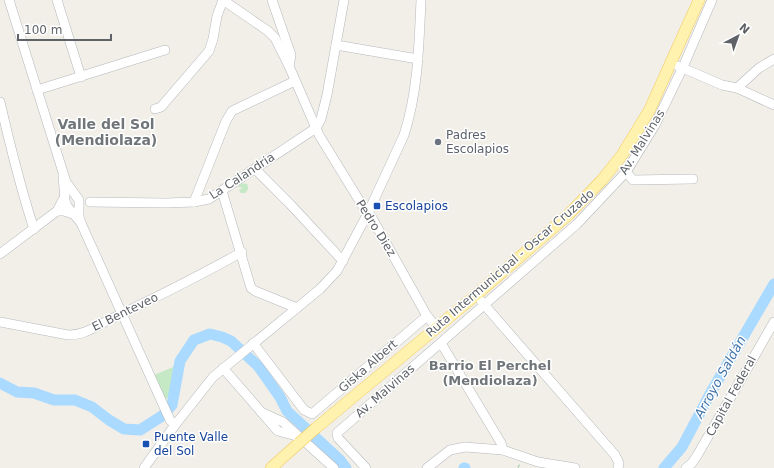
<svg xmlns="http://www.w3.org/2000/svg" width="774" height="468" viewBox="0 0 774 468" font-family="'DejaVu Sans',sans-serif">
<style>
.green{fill:#c5e8c5}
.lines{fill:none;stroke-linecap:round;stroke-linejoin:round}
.river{stroke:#aadaff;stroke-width:11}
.minor-casing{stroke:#b5b8bc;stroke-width:10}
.major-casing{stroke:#f2c960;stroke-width:12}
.path{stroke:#9cc7a9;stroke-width:1;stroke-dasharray:4 2;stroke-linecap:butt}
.minor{stroke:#fff;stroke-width:9}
.major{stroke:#fff2af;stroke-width:11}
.major-bridge-casing{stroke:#f2c960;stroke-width:12;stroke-linecap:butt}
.major-bridge{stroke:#fff2af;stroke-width:11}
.worship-dot{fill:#6b7280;stroke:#fff;stroke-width:1.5}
.transit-dot{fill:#1a4fb4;stroke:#fff;stroke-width:1.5}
.labels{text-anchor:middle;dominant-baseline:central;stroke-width:3;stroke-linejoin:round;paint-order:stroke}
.worship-label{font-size:12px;fill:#5b616d;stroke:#fff;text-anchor:start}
.street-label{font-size:12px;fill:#5f6368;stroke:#fff}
.transit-label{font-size:12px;fill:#164399;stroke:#fff;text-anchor:start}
.neighbourhood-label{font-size:13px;font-weight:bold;fill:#70757a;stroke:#fff}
.water-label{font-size:13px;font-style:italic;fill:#4174aa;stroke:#fff}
.quarter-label{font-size:14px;font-weight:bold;fill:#70757a;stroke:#fff}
</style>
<rect width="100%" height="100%" fill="#f1efe8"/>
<g class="green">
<path d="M241 183 247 184C249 188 248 190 245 193H241L239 190 243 188 238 187Z"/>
<path d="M178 365 174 393 165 400 154 375Z"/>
</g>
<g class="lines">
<g class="river">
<path d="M0 383 17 392 34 393 54 400H75L92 407 109 420 124 429 140 430 162 416 172 405 180 361 194 340 210 334 222 337 231 341 258 366 280 397 287 411 340 460 346 468"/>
<path d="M464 468H465"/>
<path d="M664 468 682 447 710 394 774 284"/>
</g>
<g class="minor-casing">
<g id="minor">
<path d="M9 0 66 182 79 200V217L81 223 67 206 65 201 63 175"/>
<path d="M57 0 81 77"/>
<path d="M223 0 268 31 275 38 289 66 319 135 362 205 372 218 427 316 437 328"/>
<path d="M272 0 291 55 289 66"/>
<path d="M336 45 418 59"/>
<path d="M678 66 722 85 737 88 774 105"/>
<path d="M737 88 759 68 774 59"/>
<path d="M37 90 165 50"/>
<path d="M0 102C10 145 20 187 34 229"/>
<path d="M155 109 161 107 209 51 213 39 217 16 223 0"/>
<path d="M255 169 290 204 343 261"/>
<path d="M626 172 633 180 693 179"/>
<path d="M222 191 251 288 255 291 297 308"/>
<path d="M90 202 166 203 194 202 209 199 316 128 321 119 327 95 344 0"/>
<path d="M194 202 226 121 232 111 295 81"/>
<path d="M57 211H64L73 214"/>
<path d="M81 223 170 420 175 425"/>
<path d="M0 254 57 211 65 196"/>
<path d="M481 301 615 455 619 463 618 468"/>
<path d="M0 322 68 335C83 336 98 325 111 319 155 298 199 276 242 252"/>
<path d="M253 343 304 410 312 414 427 316"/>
<path d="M441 343 501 443 503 450"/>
<path d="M223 368 276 429 278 431 300 437"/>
<path d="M261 412 283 422 334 468"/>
<path d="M144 468 175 425 213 377 320 289 337 271 368 213 404 135C418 92 419 45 421 0"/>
<path d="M366 468 338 438 337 433 577 224 626 172 655 125 683 67 712 0"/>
<path d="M427 468 450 450 465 447 503 450 538 462 575 468"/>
<path d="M686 468 692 463 698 454 774 322"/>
</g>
</g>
<g class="major-casing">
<g id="major">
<path d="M316 428 476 295 568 215 602 180 622 155 649 111 699 0"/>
<path d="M271 468 299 443"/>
</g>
</g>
<path class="path" d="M518 468 519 465H521"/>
<use href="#minor" class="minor"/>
<use href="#major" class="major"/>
<g class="major-bridge-casing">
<path id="major-bridge" d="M299 443 316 428"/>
</g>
<use href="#major-bridge" class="major-bridge"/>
</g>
<circle class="worship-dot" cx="438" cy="142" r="4"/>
<g class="transit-dot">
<rect x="373" y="202" width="8" height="8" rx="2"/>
<rect x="142" y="440" width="8" height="8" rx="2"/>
</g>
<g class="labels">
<g class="worship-label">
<text x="446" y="135">Padres<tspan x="446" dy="14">Escolapios</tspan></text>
</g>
<g class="street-label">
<text transform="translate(642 142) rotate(-58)">Av. Malvinas</text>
<text transform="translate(242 176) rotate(-33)">La Calandria</text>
<text transform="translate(376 228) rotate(58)">Pedro Diez</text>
<text transform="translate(510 263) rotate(-41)">Ruta Intermunicipal - Oscar Cruzado</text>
<text transform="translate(125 312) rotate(-26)">El Benteveo</text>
<text transform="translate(368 366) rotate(-41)">Giska Albert</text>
<text transform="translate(385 391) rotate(-41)">Av. Malvinas</text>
<text transform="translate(731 396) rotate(-61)">Capital Federal</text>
</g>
<g class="transit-label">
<text x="385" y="206">Escolapios</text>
<text x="154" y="437">Puente Valle<tspan x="154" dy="14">del Sol</tspan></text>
</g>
<g class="neighbourhood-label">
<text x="490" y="365">Barrio El Perchel<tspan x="490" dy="15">(Mendiolaza)</tspan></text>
</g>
<g class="water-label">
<text transform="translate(720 377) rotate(-61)">Arroyo Saldán</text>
</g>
<g class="quarter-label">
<text x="106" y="124">Valle del Sol<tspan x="106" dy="16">(Mendiolaza)</tspan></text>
</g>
</g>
<g transform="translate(738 36) rotate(41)" stroke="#ffffff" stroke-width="3" paint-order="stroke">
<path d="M0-3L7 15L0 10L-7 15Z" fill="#5f6368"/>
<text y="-6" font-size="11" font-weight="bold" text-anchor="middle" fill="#5f6368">N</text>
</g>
<path d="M18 34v6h93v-6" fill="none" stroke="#5f6368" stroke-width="2"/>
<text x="24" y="34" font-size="12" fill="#5f6368" stroke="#ffffff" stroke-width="3" paint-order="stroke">100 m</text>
</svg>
